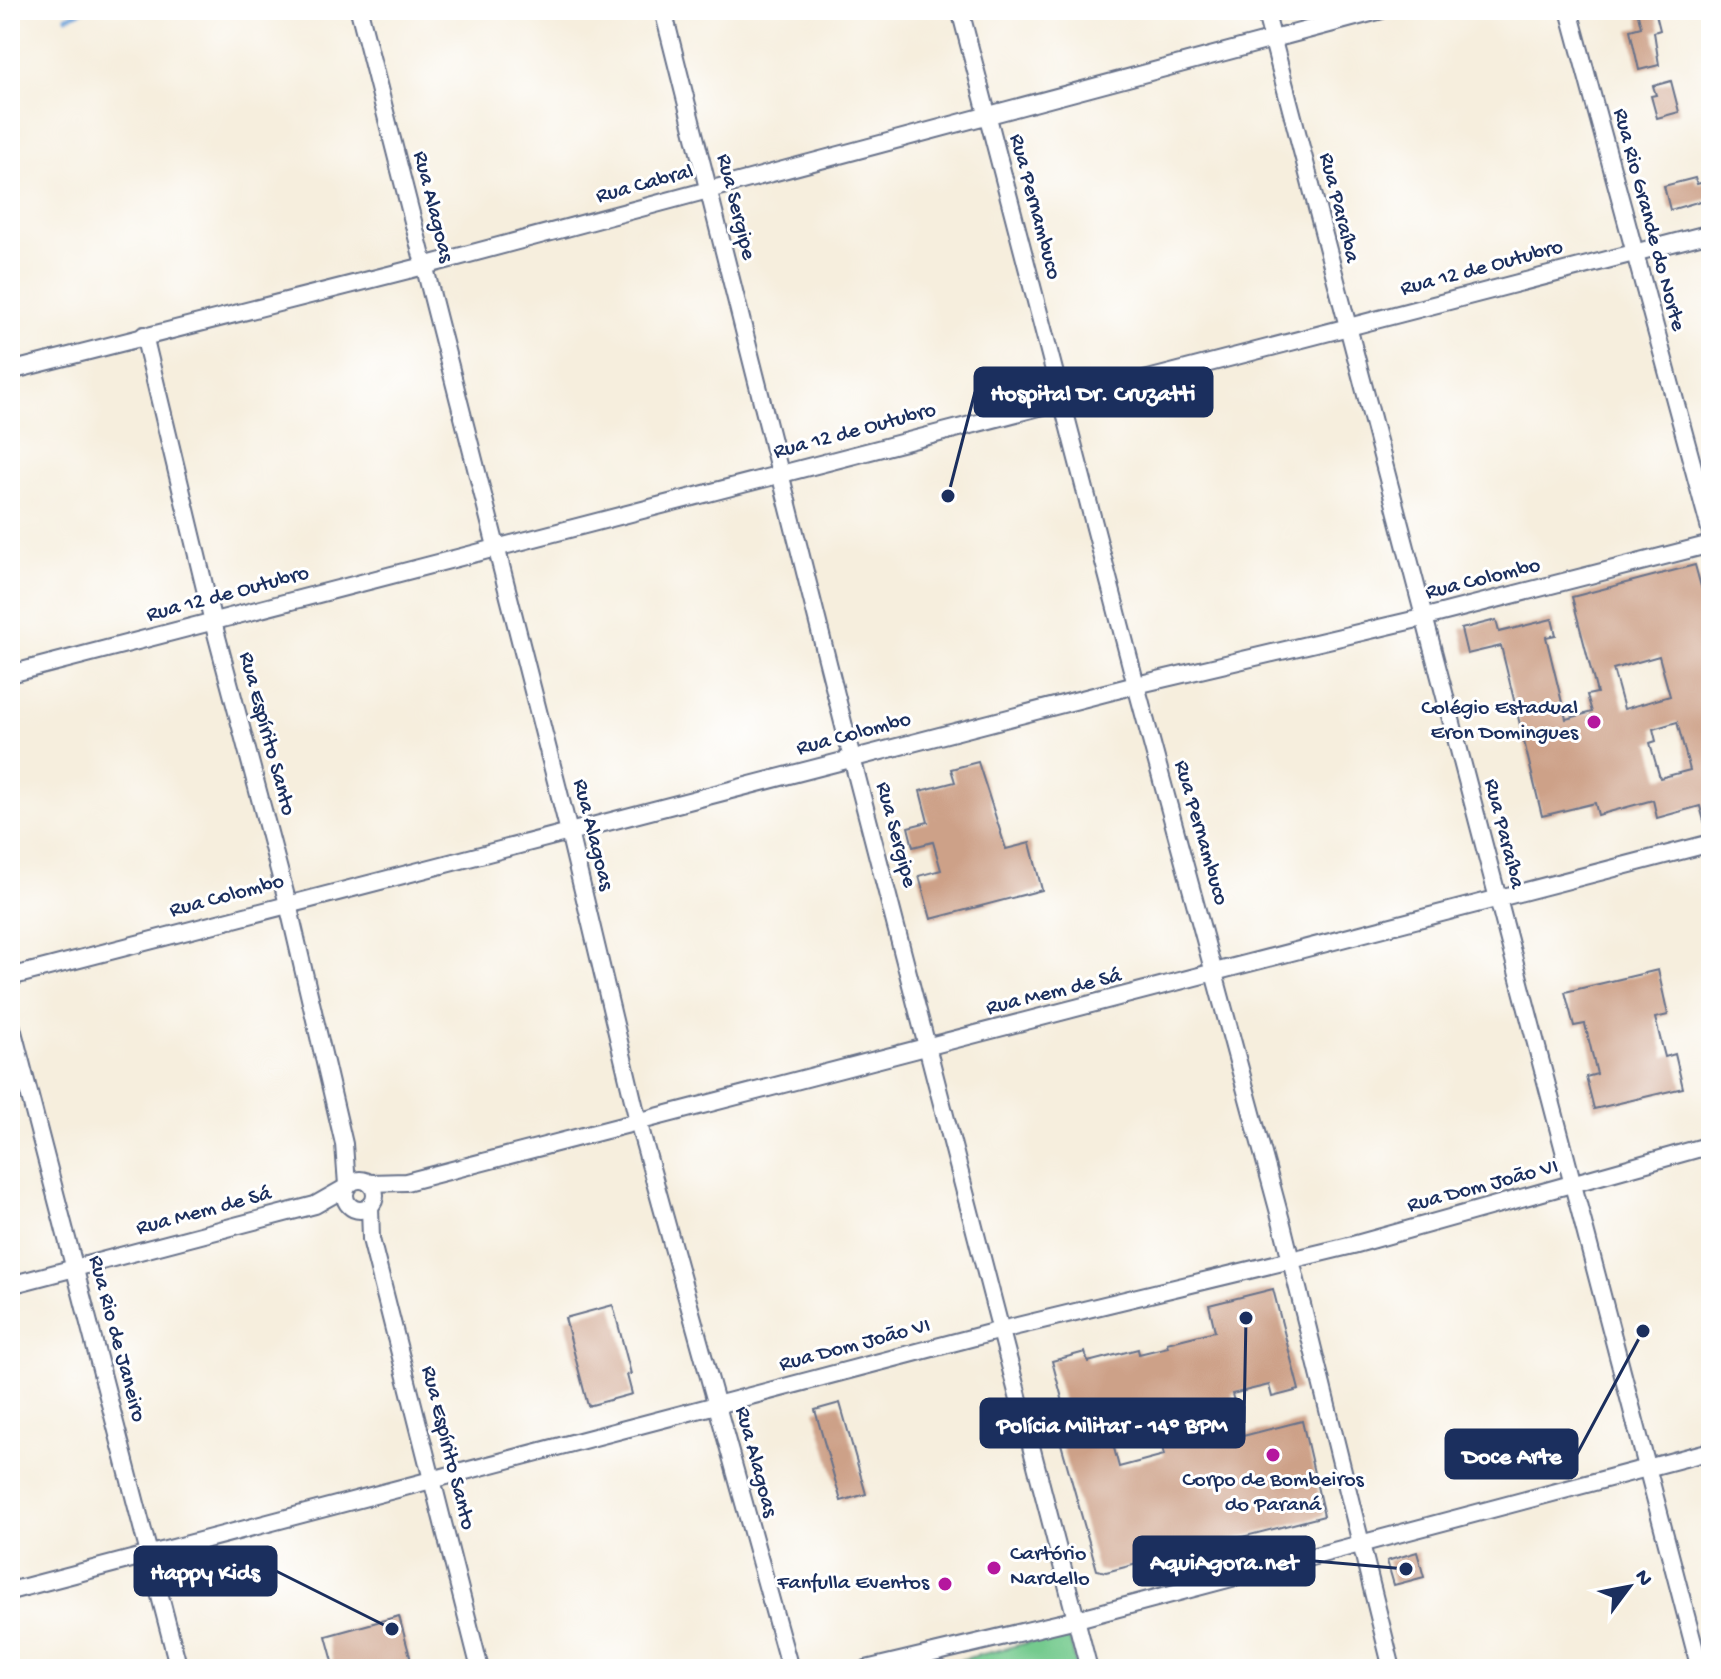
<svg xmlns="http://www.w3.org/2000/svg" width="1721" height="1679" viewBox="0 0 1721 1679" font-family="'Gochi Hand',sans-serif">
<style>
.green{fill:#75ca8e;stroke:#487c76;stroke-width:2}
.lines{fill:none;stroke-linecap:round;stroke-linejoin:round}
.stream{stroke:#6ba1d8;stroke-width:5}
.building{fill:#cda188;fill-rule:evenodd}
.minor-casing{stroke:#68728a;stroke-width:20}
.minor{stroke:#fff;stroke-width:16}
.poi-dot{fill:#b5179e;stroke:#fff;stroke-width:3}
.labels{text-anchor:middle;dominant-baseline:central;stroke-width:6;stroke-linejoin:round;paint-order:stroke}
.street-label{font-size:22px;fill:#1b2f5e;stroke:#fff}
.poi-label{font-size:22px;fill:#1b2f5e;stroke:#fff;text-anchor:end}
.leader{fill:none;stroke:#1b2f5e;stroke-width:3}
.callout-dot{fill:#1b2f5e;stroke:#fff;stroke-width:3}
.callout{fill:#1b2f5e;stroke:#1b2f5e;stroke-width:3}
.callout-label{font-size:24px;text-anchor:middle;font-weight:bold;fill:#fff}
</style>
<rect width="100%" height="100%" fill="#fff"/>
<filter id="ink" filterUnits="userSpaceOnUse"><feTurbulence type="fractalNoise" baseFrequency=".0125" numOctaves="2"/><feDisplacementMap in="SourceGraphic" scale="16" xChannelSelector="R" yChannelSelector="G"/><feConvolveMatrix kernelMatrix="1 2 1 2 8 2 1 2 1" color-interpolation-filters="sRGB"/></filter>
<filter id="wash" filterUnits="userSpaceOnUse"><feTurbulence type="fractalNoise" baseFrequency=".006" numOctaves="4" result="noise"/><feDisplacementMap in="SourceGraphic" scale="32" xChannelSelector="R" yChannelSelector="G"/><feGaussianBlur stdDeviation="1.8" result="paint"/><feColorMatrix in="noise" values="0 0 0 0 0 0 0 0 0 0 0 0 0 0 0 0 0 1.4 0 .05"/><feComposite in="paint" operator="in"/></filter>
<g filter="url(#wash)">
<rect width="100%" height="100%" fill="#f6eedd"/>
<path class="green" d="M1068 1632 1077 1669H924L1066 1633Z"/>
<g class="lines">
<path class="stream" d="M67 17 83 10"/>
</g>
<g id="blocks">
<g class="building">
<path d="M1637 10H1655L1660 30 1654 32 1659 65 1639 70 1630 30 1641 27Z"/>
<path d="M1671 81 1679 112 1657 118 1651 96 1656 95 1653 86Z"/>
<path d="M1695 178 1697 184 1711 180V198L1670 210 1664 186Z"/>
<path d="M1695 565 1711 623V832H1707L1700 806 1657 818 1653 800 1598 815 1595 803 1542 816 1501 646 1467 654 1461 629 1496 620 1499 632 1552 619 1556 635 1546 637 1566 719 1592 712 1587 695 1597 693 1572 597ZM1659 656 1670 696 1624 709 1613 669ZM1677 722 1690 770 1660 778 1650 743 1656 741 1653 729Z"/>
<path d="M978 762 1006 849 1030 843 1042 890 931 919 919 876 941 870 933 842 913 847 908 827 928 822 920 791 955 782 951 769Z"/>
<path d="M1658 970 1668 1015 1655 1018 1665 1057 1675 1054 1683 1088 1594 1109 1586 1077 1597 1074 1585 1024 1574 1026 1565 992Z"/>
<path d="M1273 1289 1299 1390 1272 1397 1269 1385 1232 1394 1243 1436 1302 1421 1324 1516 1106 1572 1097 1570 1050 1405 1063 1402 1052 1361 1085 1352 1088 1362 1138 1349 1139 1354 1168 1347 1167 1343 1215 1331 1209 1305ZM1157 1421 1164 1455 1119 1467 1110 1433Z"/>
<path d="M613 1305 631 1374 627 1375 632 1394 588 1406 565 1318Z"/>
<path d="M840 1403 866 1494 841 1501 815 1410Z"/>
<path d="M1417 1552 1424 1577 1394 1585 1387 1561Z"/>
<path d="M399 1616 411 1660 400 1663 402 1669H335L326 1636Z"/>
</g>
</g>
</g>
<g filter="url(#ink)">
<use href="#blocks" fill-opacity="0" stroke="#68728a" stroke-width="2"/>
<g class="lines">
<g class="minor-casing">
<g id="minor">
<path d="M359 10 569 832 638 1121 790 1669"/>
<path d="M663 10 852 758 1089 1669"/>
<path d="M960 10 1136 685 1282 1224 1392 1669"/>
<path d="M1265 10 1700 1669"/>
<path d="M1569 10 1711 533"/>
<path d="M144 335 213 622 288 904 344 1144 347 1185"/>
<path d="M10 371 424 266 1382 10"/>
<path d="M10 674 1711 233"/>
<path d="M10 977 1132 686 1426 617 1711 544"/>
<path d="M10 1020 179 1669"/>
<circle cx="360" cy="1195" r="15"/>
<path d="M369 1183 406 1182 1711 843"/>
<path d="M370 1206 371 1239 480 1669"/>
<path d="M10 1285 315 1205 345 1188"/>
<path d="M10 1591 1001 1330 1353 1245 1711 1145"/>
<path d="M866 1669 1077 1619 1711 1451"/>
</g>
</g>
<use href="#minor" class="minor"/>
</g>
</g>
<g class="poi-dot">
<circle cx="1594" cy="722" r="8"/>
<circle cx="1273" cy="1455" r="8"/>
<circle cx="994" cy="1568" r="8"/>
<circle cx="945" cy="1584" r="8"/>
</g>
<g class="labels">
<g class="street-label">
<text transform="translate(645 185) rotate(-15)">Rua Cabral</text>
<text transform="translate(432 207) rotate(76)">Rua Alagoas</text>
<text transform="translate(735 207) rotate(76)">Rua Sergipe</text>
<text transform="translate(1034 207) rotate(75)">Rua Pernambuco</text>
<text transform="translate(1338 208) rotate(76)">Rua Paraíba</text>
<text transform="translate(1648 220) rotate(75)">Rua Rio Grande do Norte</text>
<text transform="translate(1482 269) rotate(-15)">Rua 12 de Outubro</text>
<text transform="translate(855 432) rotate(-15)">Rua 12 de Outubro</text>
<text transform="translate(1483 580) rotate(-14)">Rua Colombo</text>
<text transform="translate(228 595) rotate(-15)">Rua 12 de Outubro</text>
<text transform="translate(266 734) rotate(75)">Rua Espírito Santo</text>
<text transform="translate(854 735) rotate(-15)">Rua Colombo</text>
<text transform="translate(1200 833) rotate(74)">Rua Pernambuco</text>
<text transform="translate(1503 834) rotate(76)">Rua Paraíba</text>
<text transform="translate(592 835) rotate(76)">Rua Alagoas</text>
<text transform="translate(895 835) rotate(75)">Rua Sergipe</text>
<text transform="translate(227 897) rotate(-15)">Rua Colombo</text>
<text transform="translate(1054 993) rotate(-14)">Rua Mem de Sá</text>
<text transform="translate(1483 1187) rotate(-15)">Rua Dom João VI</text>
<text transform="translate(204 1212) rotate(-15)">Rua Mem de Sá</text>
<text transform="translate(116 1339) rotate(75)">Rua Rio de Janeiro</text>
<text transform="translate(855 1346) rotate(-15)">Rua Dom João VI</text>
<text transform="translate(447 1448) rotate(76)">Rua Espírito Santo</text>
<text transform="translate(755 1462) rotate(75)">Rua Alagoas</text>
</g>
<g class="poi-label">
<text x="1578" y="709">Colégio Estadual<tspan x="1578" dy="25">Eron Domingues</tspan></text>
<text x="1273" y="1481" text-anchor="middle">Corpo de Bombeiros<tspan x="1273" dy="25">do Paraná</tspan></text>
<text x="1010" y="1555" text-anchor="start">Cartório<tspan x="1010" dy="25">Nardello</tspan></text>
<text x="929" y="1584">Fanfulla Eventos</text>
</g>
</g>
<path class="leader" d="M948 496L975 392M1246 1318L1244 1423M1643 1331L1577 1454M1406 1569L1314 1561M392 1629L276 1571"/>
<g class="callout-dot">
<circle cx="948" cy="496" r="8"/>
<circle cx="1246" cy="1318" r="8"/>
<circle cx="1643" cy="1331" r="8"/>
<circle cx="1406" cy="1569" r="8"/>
<circle cx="392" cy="1629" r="8"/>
</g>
<g class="callout">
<rect x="975" y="368" width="237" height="48" rx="8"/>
<rect x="981" y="1399" width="263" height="48" rx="8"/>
<rect x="1446" y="1430" width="131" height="48" rx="8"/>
<rect x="1134" y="1537" width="180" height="48" rx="8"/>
<rect x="135" y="1547" width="141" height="48" rx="8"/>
</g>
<g class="callout-label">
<text x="1093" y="400">Hospital Dr. Cruzatti</text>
<text x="1112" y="1432">Polícia Militar - 14º BPM</text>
<text x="1512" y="1463">Doce Arte</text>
<text x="1224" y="1569">AquiAgora.net</text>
<text x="205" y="1579">Happy Kids</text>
</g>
<rect width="1721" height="1679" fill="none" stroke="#fff" stroke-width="40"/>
<g transform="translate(1629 1587) rotate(58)" stroke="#ffffff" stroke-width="6" paint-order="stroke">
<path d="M0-6L14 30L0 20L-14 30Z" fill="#1b2f5e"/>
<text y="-12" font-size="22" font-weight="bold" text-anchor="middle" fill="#1b2f5e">N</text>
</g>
</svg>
